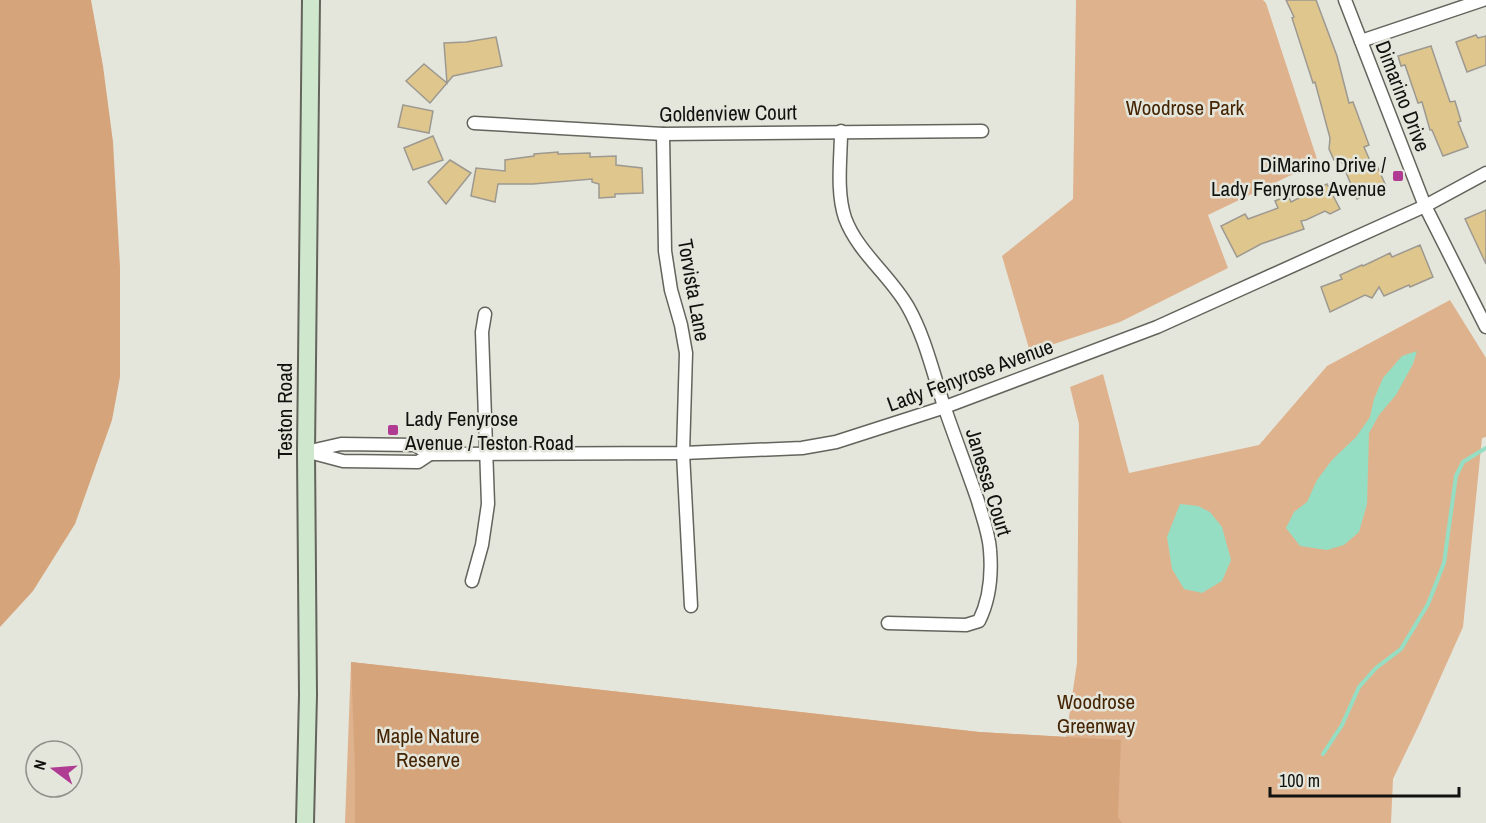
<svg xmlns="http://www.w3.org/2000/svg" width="1486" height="823" viewBox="0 0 1486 823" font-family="'Archivo Narrow',sans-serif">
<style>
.green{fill:#dfb28e}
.forest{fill:#d6a47b}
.water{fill:#96dec3}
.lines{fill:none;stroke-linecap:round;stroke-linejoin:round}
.stream{stroke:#96dec3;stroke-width:4}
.building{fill:#dfc68c;stroke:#9d9991;stroke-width:1.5}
.minor-casing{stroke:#63645c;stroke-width:15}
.secondary-casing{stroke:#63645c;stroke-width:20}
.minor{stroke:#fff;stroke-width:12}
.secondary{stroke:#cfe7cd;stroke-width:16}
.poi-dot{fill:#b03b93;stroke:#e4e6dc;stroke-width:2}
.labels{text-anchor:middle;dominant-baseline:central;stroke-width:5;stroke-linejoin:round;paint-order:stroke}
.street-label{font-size:21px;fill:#11120f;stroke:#e4e6dc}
.park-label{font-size:21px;fill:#462504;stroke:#e4e6dc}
.poi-label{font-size:21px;fill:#11120f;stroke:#e4e6dc;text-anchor:end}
</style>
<rect width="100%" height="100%" fill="#e4e6dc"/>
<g class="green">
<path d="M1076 0H1263L1266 3 1318 162 1208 215 1228 268 1120 322 1030 352 1002 256 1073 199Z"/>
<path d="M1450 300 1486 358V437L1482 438 1463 627 1420 723 1393 779 1391 823H345L351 662 979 732 1066 737 1077 663 1078 531 1079 424 1070 387 1103 374 1129 473 1259 445 1327 366Z"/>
</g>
<g class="forest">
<path d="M0 0H91L103 66 113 142 120 267V377L112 420 75 524 33 591 0 627Z"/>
<path d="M351 662 979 732 1121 740 1118 817 1122 823H355V770Z"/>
</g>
<g class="water">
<path d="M1417 351 1413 364 1396 395 1379 415 1369 433 1367 504 1359 532 1344 545 1327 550 1300 546 1286 528 1294 512 1307 502 1317 480 1332 460 1356 437 1370 417 1374 399 1383 378 1402 356Z"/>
<path d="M1180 504 1198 506 1210 512 1222 527 1231 560 1222 581 1202 593 1184 589 1172 569 1167 537Z"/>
</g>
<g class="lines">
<path class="stream" d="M1323 754 1342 725 1359 687 1376 668 1401 649 1428 604 1444 563 1456 476 1463 462 1486 448"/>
</g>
<g class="building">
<path d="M1286 0H1316L1337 56 1349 103 1353 102 1369 145 1364 147 1374 170 1378 168 1386 186 1357 199 1340 158 1334 160 1329 149 1330 138 1315 82 1313 83 1292 18 1294 17Z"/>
<path d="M1476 35 1478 38 1486 36V65L1467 72 1456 42Z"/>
<path d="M496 37 502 66 453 76 430 103 406 81 424 64 447 83 444 43 466 42Z"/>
<path d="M1431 46 1450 102 1455 101 1461 121 1458 122 1468 147 1443 156 1432 130H1430L1422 102 1418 103 1405 65 1401 66 1398 56Z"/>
<path d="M403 105 433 111 429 133 398 127Z"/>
<path d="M433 136 443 160 413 170 404 148Z"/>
<path d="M558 152V154L590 153V157L616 156V165L642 168 643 193 615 194V197L599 198V184L592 182V179L533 184H498L495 202 471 196 476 168 505 171V160L534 156V154Z"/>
<path d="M450 160 471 173 446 204 428 182Z"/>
<path d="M1327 184 1340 209 1330 214 1325 211 1306 220 1301 221 1304 229 1261 244 1237 257 1221 226 1245 214 1248 219 1278 208 1275 201 1288 195 1291 202Z"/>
<path d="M1486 210V264L1465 219Z"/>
<path d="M1420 245 1433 277 1410 287 1409 285 1384 296 1379 287 1372 298 1365 295 1330 312 1321 287 1342 279 1340 275 1362 265 1363 266 1390 253 1392 257Z"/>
</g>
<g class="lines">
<g class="minor-casing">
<g id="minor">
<path d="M1345 0 1425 206 1486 327"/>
<path d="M1361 41 1483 0"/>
<path d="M474 123 663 134 982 131"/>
<path d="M841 131C841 158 836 191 845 218 858 253 890 275 908 307 925 337 933 373 944 406 955 438 967 469 978 501 982 516 989 533 990 550 992 574 990 599 979 621L966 625 888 623"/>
<path d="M663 134 665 251 671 290 681 325 686 353 683 453 691 606"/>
<path d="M306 452 341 444 415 445 430 454 683 453 802 448 836 442 945 407 1157 327 1425 206 1486 173"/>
<path d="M309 452 343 461 418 462 430 454"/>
<path d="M472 581 482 545 488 504 482 332 485 314"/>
</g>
</g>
<g class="secondary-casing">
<path id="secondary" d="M305 823 308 695 306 452 311 0"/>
</g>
<use href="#minor" class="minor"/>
<use href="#secondary" class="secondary"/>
</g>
<g class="poi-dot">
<rect x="1392" y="170" width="12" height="12" rx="3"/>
<rect x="387" y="424" width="12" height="12" rx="3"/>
</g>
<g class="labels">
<g class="street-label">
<text transform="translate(1403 96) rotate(69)">Dimarino Drive</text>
<text transform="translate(728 113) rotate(-1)">Goldenview Court</text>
<text transform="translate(694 290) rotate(80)">Torvista Lane</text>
<text transform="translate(970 375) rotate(-20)">Lady Fenyrose Avenue</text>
<text transform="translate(284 411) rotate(-90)">Teston Road</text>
<text transform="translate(989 482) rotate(73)">Janessa Court</text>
</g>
<g class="park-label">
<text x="1185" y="107">Woodrose Park</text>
<text x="1096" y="701">Woodrose<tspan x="1096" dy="24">Greenway</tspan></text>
<text x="428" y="735">Maple Nature<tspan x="428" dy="24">Reserve</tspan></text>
</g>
<g class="poi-label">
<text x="1386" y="164">DiMarino Drive /<tspan x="1386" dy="24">Lady Fenyrose Avenue</tspan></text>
<text x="405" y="418" text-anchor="start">Lady Fenyrose<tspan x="405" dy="24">Avenue / Teston Road</tspan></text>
</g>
</g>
<g transform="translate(54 769) rotate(286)"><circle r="28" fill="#e4e6dc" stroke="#90918a" stroke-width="1.5"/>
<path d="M0-4.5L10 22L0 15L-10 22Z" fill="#b03b93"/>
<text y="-9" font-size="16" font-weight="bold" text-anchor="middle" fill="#11120f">N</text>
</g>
<path d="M1270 787v9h189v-9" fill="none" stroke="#11120f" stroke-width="3"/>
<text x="1279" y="787" font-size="18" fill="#11120f" stroke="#e4e6dc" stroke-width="4.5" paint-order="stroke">100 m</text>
</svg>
